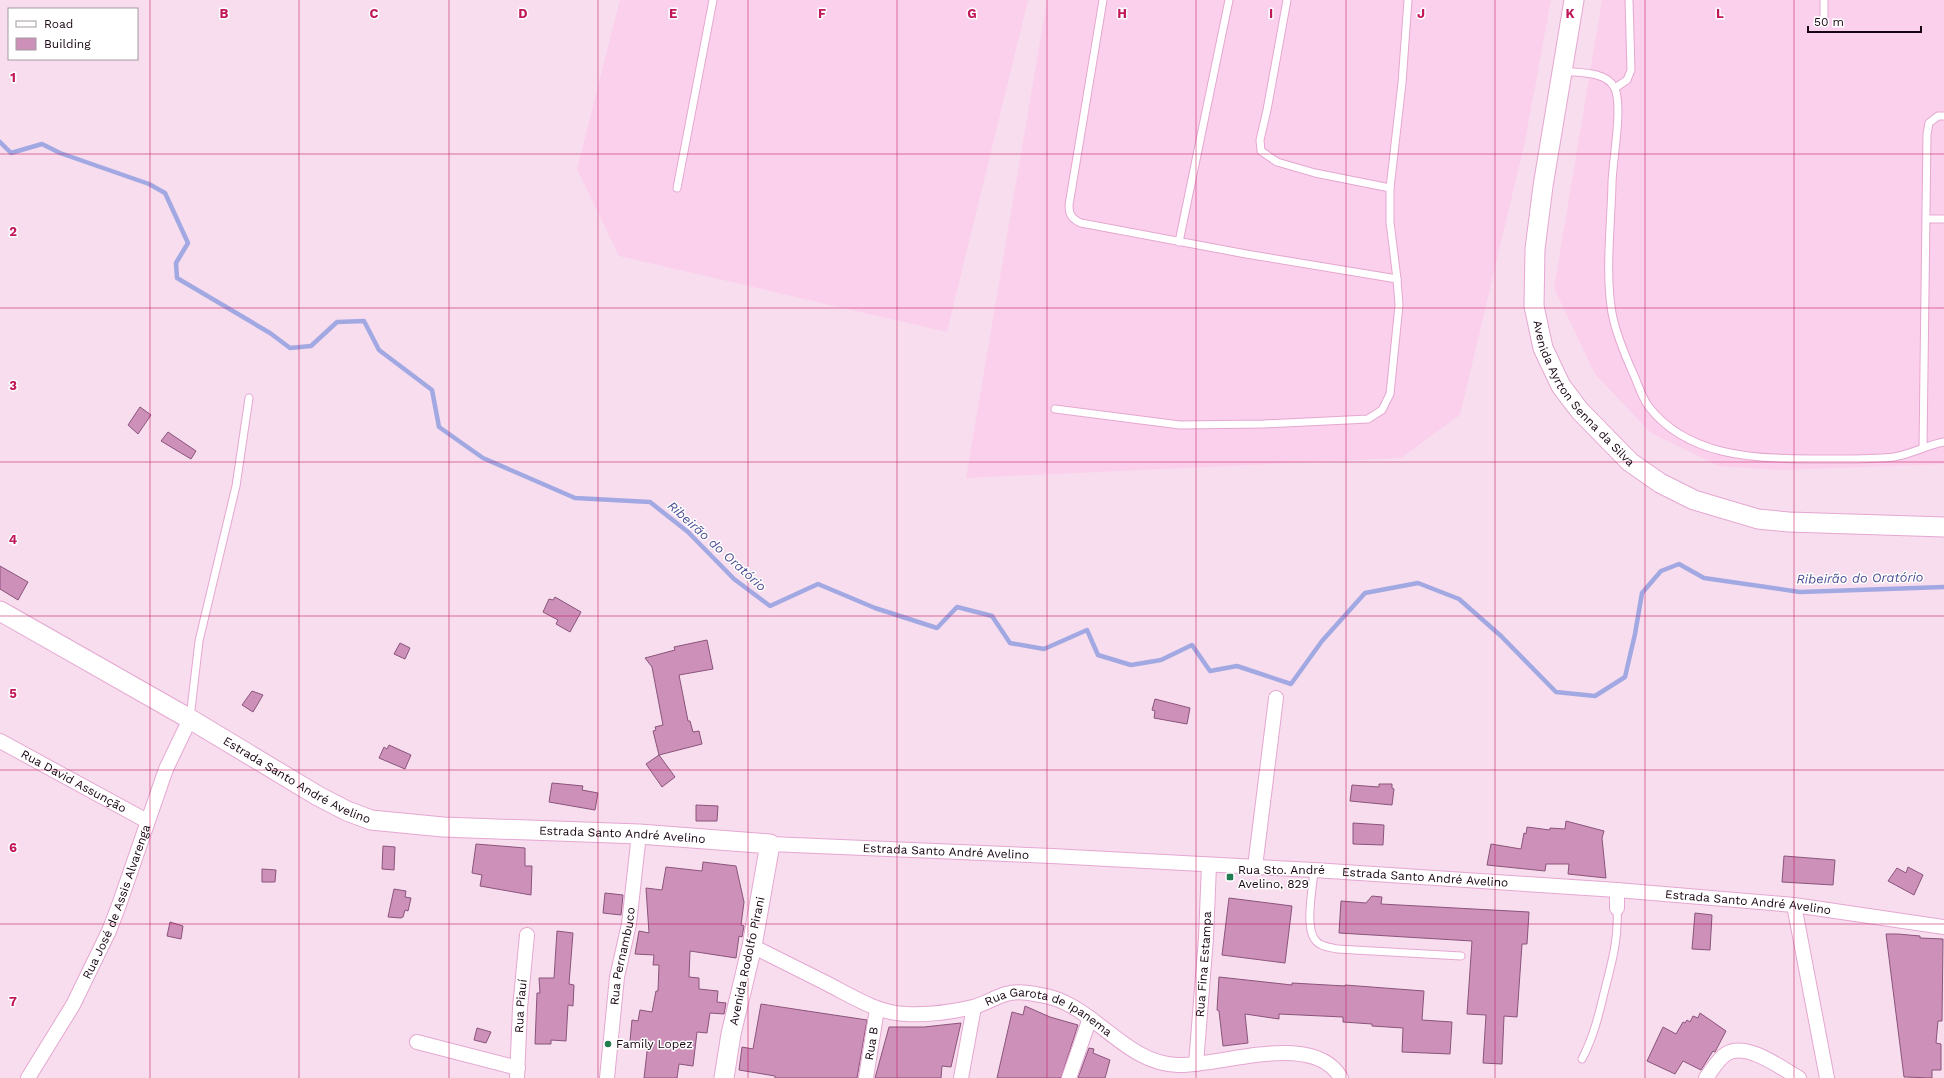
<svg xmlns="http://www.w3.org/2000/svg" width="1944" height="1078" viewBox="0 0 1944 1078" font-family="'Work Sans',sans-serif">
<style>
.built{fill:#fbd0ec}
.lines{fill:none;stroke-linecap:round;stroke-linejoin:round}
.stream{stroke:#a2a9e2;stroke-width:4.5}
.building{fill:#cc90b9;stroke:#8b547b}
.lane-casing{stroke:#e5a7d1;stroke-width:9}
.street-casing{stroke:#e5a7d1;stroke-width:16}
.secondary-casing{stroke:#e5a7d1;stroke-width:21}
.lane{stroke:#fff;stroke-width:7}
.street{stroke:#fff;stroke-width:14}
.secondary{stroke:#fff;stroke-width:19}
.grid{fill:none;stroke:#c2185b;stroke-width:1;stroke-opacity:0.55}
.poi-dot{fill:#227d53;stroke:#fff;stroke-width:1.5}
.labels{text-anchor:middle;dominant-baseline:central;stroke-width:3;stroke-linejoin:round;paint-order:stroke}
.street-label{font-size:12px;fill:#180412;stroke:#fff}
.poi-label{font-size:12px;fill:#180412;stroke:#fff;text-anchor:start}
.water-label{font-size:13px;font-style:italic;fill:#4a4d93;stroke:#fff}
.grid-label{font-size:13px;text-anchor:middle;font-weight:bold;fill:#c2185b;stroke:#fff;stroke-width:3;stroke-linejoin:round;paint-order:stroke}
</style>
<rect width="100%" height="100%" fill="#f7ddee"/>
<g class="built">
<path d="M620 0H1028L947 332 619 256 577 169Z"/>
<path d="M1047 0H1551L1525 141 1460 415 1401 458 966 478Z"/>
<path d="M1602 0H1944V464L1780 470 1719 466 1651 433 1595 374 1554 288Z"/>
</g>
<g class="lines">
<path class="stream" d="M0 142 11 153 42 144 60 153 149 184 165 193 188 243 176 263 177 278 270 333 290 348 311 346 337 322 364 321 379 350 432 390 439 427 483 458 575 498 650 502 688 532 734 579 770 606 818 584 875 608 937 628 957 607 992 616 1010 643 1044 649 1087 630 1098 655 1131 665 1161 660 1192 645 1210 671 1237 666 1291 684 1322 641 1365 593 1418 583 1459 599 1501 636 1556 692 1595 696 1625 677 1635 634 1642 593 1661 571 1679 564 1704 578 1800 592 1944 587"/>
</g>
<g class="building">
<path d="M140 407 151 415 138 434 128 425Z"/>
<path d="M168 432 196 451 191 459 161 441Z"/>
<path d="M0 566 28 582 18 600 0 589Z"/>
<path d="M555 597 581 612 570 632 556 624 558 620 543 612 549 599 553 600Z"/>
<path d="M707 640 713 669 679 675 688 721H690L693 732 699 731 702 744 659 755 653 731 656 730 655 727 663 725 652 667 645 658 675 650 674 647Z"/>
<path d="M400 643 410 648 405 659 394 654Z"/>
<path d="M252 691 263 695 253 712 242 705Z"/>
<path d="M1155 699 1190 708 1187 724 1154 718 1155 711 1152 710Z"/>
<path d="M389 745 411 755 405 769 379 758 384 747 387 749Z"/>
<path d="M659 755 675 777 662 787 646 764Z"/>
<path d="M552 783 583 786 582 790 598 793 595 810 549 802Z"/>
<path d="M1379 784H1392V788L1394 789 1392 805 1350 801 1352 785 1379 787Z"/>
<path d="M696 805 718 806 717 821H696Z"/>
<path d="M1566 821 1604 831 1602 838 1606 878 1568 874 1569 864H1546L1545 871 1487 865 1491 844 1521 849 1524 833 1526 834 1527 827 1550 830V828L1565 829Z"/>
<path d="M1353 823 1384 825 1383 845 1353 844Z"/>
<path d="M476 844 525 848V866H532L531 895 480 886 482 875 472 873Z"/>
<path d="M383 846 395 847 394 870 382 869Z"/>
<path d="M1784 856 1835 860 1833 885 1782 882Z"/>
<path d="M703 862 736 866 744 902 741 925 744 926 742 937 739 936 736 958 690 951 689 977 699 978V989L718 991 717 1002 726 1003 724 1014 710 1013 707 1033 697 1032 693 1066 679 1064 677 1078H644L648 1043 630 1041 632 1020 638 1021 640 1010 652 1012 656 991H658L659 965H653L654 955 635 954 639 931 649 933 646 888 662 890 666 867 702 871Z"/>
<path d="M1908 867 1923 875 1914 895 1888 881 1897 868 1906 873Z"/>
<path d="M262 869 276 870 275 882H262Z"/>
<path d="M394 889 406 891 405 897 411 898 408 911 405 910 403 917 401 918 388 917Z"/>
<path d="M605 893 623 895 621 915 603 913Z"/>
<path d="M1372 896 1382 897 1381 904 1529 912 1527 944H1522L1517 1017 1504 1016 1502 1064 1483 1063 1486 1015 1467 1014 1472 941 1339 933 1341 901 1366 903Z"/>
<path d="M1229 898 1292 906 1285 963 1222 955Z"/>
<path d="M1695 913 1712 915 1710 950 1692 949Z"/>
<path d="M170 922 183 926 181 939 167 936Z"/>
<path d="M557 931 573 933 569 984 574 985 573 1006 568 1005 566 1041 551 1040V1044H535L537 993H540L539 978H554Z"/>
<path d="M1886 934H1898L1920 936V938L1943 939 1942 1021H1938L1936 1043 1941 1044V1070H1932V1078L1904 1077Z"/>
<path d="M1219 977 1292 985V983L1345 986V985L1424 991 1422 1020 1452 1022 1450 1054 1402 1052 1403 1028 1372 1026V1024L1343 1022V1017L1279 1014V1019L1245 1014 1248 1043 1223 1046 1219 1011 1217 1010Z"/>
<path d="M761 1004 867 1020 857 1078H775V1076L739 1070 742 1047 753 1049Z"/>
<path d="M1025 1006 1050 1017 1078 1025 1061 1078H997L1012 1012 1023 1015Z"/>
<path d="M1700 1013 1726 1031 1715 1052 1713 1051 1701 1070 1683 1061 1675 1074 1647 1061 1663 1027 1676 1034 1683 1022 1685 1023 1687 1020 1690 1022 1693 1016 1698 1018Z"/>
<path d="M961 1023 951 1067 942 1066 941 1078H875L889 1027H924Z"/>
<path d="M477 1028 491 1032 486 1043 474 1040Z"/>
<path d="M1089 1048 1094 1049 1093 1053 1110 1060 1105 1078H1078Z"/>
</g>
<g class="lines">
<g class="lane-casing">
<g id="lane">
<path d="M1287 0 1267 110 1260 140 1261 151 1277 162 1315 173 1390 188"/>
<path d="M1824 0V16"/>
<path d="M1563 71C1578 73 1606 71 1614 87 1624 103 1612 163 1612 184 1611 225 1605 273 1612 313 1616 334 1624 353 1633 373 1638 384 1642 398 1649 407 1687 456 1754 459 1810 459 1837 459 1867 460 1894 457 1912 454 1927 445 1944 442"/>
<path d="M1615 88 1627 80 1631 70 1629 0"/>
<path d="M677 188 713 0"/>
<path d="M1927 219H1944"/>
<path d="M1179 242 1229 0"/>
<path d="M1397 279 1390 222V188L1402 83 1408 0"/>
<path d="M1055 409 1180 425 1264 424 1368 419 1382 410 1390 394 1399 305 1397 279 1246 254 1081 223C1072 219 1069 215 1069 205L1103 0"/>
<path d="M1923 448 1927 134 1929 123 1938 116H1944"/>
<path d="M190 718 199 641 236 486 249 398"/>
<path d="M1314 870C1313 887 1304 929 1316 941 1321 947 1330 947 1337 949L1461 956"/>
<path d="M1582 1059C1594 1036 1599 1014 1605 989 1612 962 1619 937 1617 908"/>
</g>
</g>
<g class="street-casing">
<g id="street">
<path id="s1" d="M0 741 147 821"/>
<path id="s2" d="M770 844 1052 856 1314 870 1617 890 1794 905 1944 927"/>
<path d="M1255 867 1276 698"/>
<path d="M1794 905 1827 1078"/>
<path d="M1617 908V890"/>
<path id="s3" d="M752 946C776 958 800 970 824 982 850 995 876 1013 906 1014 928 1015 952 1012 973 1007 985 1004 995 997 1006 994 1020 990 1036 994 1050 997 1097 1010 1127 1064 1178 1065 1223 1066 1314 1030 1341 1078"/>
<path d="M417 1042 518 1068"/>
<path id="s4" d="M1196 1064 1206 938 1209 865"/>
<path id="s5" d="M28 1078 73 1005 109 931 119 905 166 769 190 719"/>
<path id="s6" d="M517 1078 520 1008 527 935"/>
<path id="s7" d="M607 1078 617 977 629 924 639 834"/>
<path id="s8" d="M866 1078 877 1009"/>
<path d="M961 1078 974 1007"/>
<path d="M1069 1078 1090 1018"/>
<path d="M1706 1078C1712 1070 1718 1059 1726 1054 1746 1041 1781 1068 1799 1078"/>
</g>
</g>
<g class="secondary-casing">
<g id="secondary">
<path id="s9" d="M1574 0 1543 186 1535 249 1534 306 1543 348 1561 386 1580 411 1630 462 1660 483 1694 500 1758 519 1789 522 1944 527"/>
<path id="s10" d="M0 611 190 719 318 796 347 811 371 820 443 827 639 834 770 844 752 946 731 1034 724 1078"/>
</g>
</g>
<use href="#lane" class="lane"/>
<use href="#street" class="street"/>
<use href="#secondary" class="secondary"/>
</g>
<path class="grid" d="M150 0V1078M299 0V1078M449 0V1078M598 0V1078M748 0V1078M897 0V1078M1047 0V1078M1196 0V1078M1346 0V1078M1495 0V1078M1645 0V1078M1794 0V1078M0 154H1944M0 308H1944M0 462H1944M0 616H1944M0 770H1944M0 924H1944"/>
<g class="poi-dot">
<rect x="1226" y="873" width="8" height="8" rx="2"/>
<circle cx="608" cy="1044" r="4"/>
</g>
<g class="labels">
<g class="street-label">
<text stroke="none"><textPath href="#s9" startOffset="412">Avenida Ayrton Senna da Silva</textPath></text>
<text stroke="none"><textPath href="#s10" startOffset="342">Estrada Santo André Avelino</textPath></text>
<text stroke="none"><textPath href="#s1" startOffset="84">Rua David Assunção</textPath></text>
<text stroke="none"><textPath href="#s10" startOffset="678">Estrada Santo André Avelino</textPath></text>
<text stroke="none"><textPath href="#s2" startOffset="176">Estrada Santo André Avelino</textPath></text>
<text stroke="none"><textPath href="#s2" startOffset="656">Estrada Santo André Avelino</textPath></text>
<text stroke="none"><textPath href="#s5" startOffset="198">Rua José de Assis Alvarenga</textPath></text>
<text stroke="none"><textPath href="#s2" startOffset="980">Estrada Santo André Avelino</textPath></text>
<text stroke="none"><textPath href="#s7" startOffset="123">Rua Pernambuco</textPath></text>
<text transform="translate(747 961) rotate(-78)">Avenida Rodolfo Pirani</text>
<text stroke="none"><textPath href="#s4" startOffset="100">Rua Fina Estampa</textPath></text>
<text stroke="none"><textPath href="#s6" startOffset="72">Rua Piauí</textPath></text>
<text stroke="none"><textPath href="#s3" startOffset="319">Rua Garota de Ipanema</textPath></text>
<text stroke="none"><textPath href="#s8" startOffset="35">Rua B</textPath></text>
</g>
<g class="poi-label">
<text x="1238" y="870">Rua Sto. André<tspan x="1238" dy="14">Avelino, 829</tspan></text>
<text x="616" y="1044">Family Lopez</text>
</g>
<g class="water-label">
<text transform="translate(717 546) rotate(42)">Ribeirão do Oratório</text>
<text transform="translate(1860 578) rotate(-1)">Ribeirão do Oratório</text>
</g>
</g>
<g class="grid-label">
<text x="224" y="18">B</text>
<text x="374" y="18">C</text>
<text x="523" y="18">D</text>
<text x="673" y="18">E</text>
<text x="822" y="18">F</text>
<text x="972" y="18">G</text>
<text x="1122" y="18">H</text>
<text x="1271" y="18">I</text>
<text x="1421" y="18">J</text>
<text x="1570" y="18">K</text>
<text x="1720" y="18">L</text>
<text x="13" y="82">1</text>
<text x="13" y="236">2</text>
<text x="13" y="390">3</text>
<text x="13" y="544">4</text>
<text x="13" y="698">5</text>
<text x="13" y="852">6</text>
<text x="13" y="1006">7</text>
</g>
<rect x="8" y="8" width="130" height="52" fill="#ffffff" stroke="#a39ba0"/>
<rect x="16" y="21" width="20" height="6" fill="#ffffff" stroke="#a39ba0"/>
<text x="44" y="28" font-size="12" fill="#180412">Road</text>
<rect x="16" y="38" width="20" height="12" fill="#cc90b9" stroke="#a39ba0"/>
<text x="44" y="48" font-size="12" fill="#180412">Building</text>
<path d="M1808 26v6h113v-6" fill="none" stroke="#180412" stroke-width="2"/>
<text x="1814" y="26" font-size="12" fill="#180412" stroke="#ffffff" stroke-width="3" paint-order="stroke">50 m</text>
</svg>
